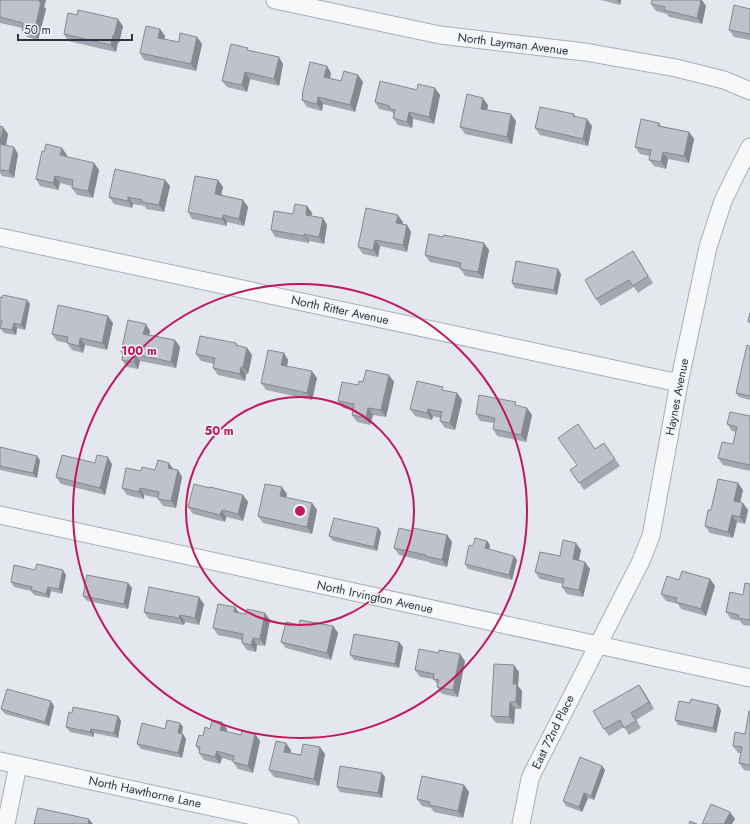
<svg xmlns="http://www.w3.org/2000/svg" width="750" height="824" viewBox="0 0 750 824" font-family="Jost,sans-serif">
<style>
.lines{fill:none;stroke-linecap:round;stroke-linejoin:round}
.minor-casing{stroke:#a9adb6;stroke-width:19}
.minor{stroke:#f7f8fa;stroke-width:17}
.wall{fill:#a3a7af}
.shaded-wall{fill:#85888f}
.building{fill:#bec2cc;stroke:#85888f}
.ring{fill:none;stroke:#c2185b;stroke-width:2}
.labels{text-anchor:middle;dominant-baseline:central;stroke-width:3;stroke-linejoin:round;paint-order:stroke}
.street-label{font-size:12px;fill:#2b3344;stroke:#f4f6f9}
.centre{fill:#c2185b;stroke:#f4f6f9;stroke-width:2}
.ring-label{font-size:12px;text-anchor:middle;font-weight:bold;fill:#c2185b;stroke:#f4f6f9;stroke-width:3;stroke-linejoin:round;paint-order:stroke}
</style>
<rect width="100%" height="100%" fill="#e4e7ec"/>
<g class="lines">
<g class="minor-casing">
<g id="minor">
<path d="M275 0 440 35 585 52 676 68 724 80 750 91"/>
<path d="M0 237 679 383"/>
<path d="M0 515 750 678"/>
<path d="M0 761 290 824"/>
<path d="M6 824 18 765"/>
<path d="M521 824 530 779 533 772 641 561 651 536 679 383 708 247 723 201 735 176 750 147"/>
</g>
</g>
<use href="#minor" class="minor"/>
</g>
<g class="wall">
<path d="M0 0H46L44 7 46 9 38 40 27 37 22 30V28L0 23Z"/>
<path d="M601 0H621L620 5Z"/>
<path d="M651 4 706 6 702 24 669 17 667 14 656 11Z"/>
<path d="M750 9V40L734 37 729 30Z"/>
<path d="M123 26 119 43 118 42 116 52 68 41 64 34Z"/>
<path d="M160 29 165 36 164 39 179 42 197 37 202 44 196 71 144 60 140 53Z"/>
<path d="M250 51 283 64 279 86 250 79 247 92 227 87 222 81Z"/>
<path d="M331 73 330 78 341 81 358 75 363 82 355 112 323 104 322 111 307 107 302 100 303 96 302 95Z"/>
<path d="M435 88 440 95 434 124 413 119 412 128 398 125 393 118 394 115 392 112 379 109 375 102 417 90Z"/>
<path d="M488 105 487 110 516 121 512 144 465 134 460 127Z"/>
<path d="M574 114 575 116 592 126 588 146 540 135 535 128Z"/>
<path d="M659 123 661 126 689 132 694 139 689 163 668 159 666 169 654 166 649 160 650 156 640 154 635 147Z"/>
<path d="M0 126 8 134 6 145 18 154 14 178 2 176 0 173Z"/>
<path d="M67 155 66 157 94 163 99 170 93 198 77 195 72 188V186L60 183 58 190 40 186 36 179Z"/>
<path d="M165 180 170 186 164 212 146 209 145 206 133 204 132 208 114 204 109 197Z"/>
<path d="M218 180 223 187 221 195 243 200 248 207 244 226 227 222V226L192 219 188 212Z"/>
<path d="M307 206 312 213 311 216 323 218 327 225 324 244 309 241V243L275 237 271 230 293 214Z"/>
<path d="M403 222V224L407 225 411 232 407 252 380 246 378 257 363 254 358 247Z"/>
<path d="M443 237 484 243 489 250 483 279 465 276 460 268 430 262 425 255Z"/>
<path d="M633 251 653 283 638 293 634 287 601 306 596 299Z"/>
<path d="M561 274 557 295 515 288 512 283Z"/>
<path d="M0 297 27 300 30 304 25 330 17 328 16 335 4 333 0 328 1 324H0Z"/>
<path d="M113 323 107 350 85 345 83 353 72 350 67 343 57 341 52 334Z"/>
<path d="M150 331 149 335 175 340 180 347 176 368 140 361 138 369 127 367 122 360 123 355 121 352Z"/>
<path d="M236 343 238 346 247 348 252 355 248 374H246L245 381 218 375 213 368 214 364 201 361 196 354Z"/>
<path d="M750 346V400L739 397 736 393Z"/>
<path d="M284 353 288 360 287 366 317 378 312 400 266 390 261 383Z"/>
<path d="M389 375 394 382 386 417 373 415 370 425 357 422 352 415 353 410 343 408 338 401 363 382Z"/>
<path d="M446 391 457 393 462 400 455 430 445 428 440 421V418L433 416 432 420 415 416 410 409Z"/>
<path d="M518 406 532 415 526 442 497 436 493 429 494 423 480 421 476 414Z"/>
<path d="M750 416V471L723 465 718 458 733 444 736 432 732 431 727 424Z"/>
<path d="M604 443 620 466 584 490 570 470 577 465 595 449Z"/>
<path d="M0 447 40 460 37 478 0 470Z"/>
<path d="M95 463 112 464 105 495 61 484 56 477Z"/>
<path d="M155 470H178L182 477 176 508 163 506 158 499V498L144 495V499L127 495 122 488 141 471Z"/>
<path d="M210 488 243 495 248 502 243 521 226 517 225 522 193 514 188 507Z"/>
<path d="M743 490 740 502 748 510 745 524 737 522 733 538 710 533 705 526 711 510Z"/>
<path d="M287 494 286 498 312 503 317 510 312 534 263 523 258 516Z"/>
<path d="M378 528 381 532 377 551 333 541 329 536Z"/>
<path d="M412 531 447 535 452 542 447 567 430 563 429 562 399 555 394 548Z"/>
<path d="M487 541 490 545 489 550 514 556 517 560 512 580 468 569 465 564 473 546Z"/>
<path d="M581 550 579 560 590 569 583 597 567 594 562 587 563 584 540 579 535 572 560 556Z"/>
<path d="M35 570 66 575 62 594 51 591 49 598 34 595 31 591 14 587 11 582Z"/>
<path d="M710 579 715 586 706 616 681 609 678 604 666 601 661 594 679 580Z"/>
<path d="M128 583 132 588 128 609 87 601 83 596Z"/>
<path d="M750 584V626L743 625 740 621 731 619 726 612 743 595Z"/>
<path d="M204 604 199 625 185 622 184 625 149 619 144 612Z"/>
<path d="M239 613 270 620 265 646 257 645 256 652 247 650 242 643V640L218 635 213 628Z"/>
<path d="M299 625 333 626 338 633 331 660 286 648 281 642Z"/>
<path d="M399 642 403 647 399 668 354 660 350 655Z"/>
<path d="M439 653 460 654 465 661 458 697 442 694 437 687 438 685 433 679 420 677 415 670Z"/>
<path d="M519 672 518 686 522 691 521 709H515L514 724 496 723 491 716Z"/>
<path d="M639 685 644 692 654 709 636 720 641 728 629 735 624 727 609 736 604 729Z"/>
<path d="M690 703 721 710 716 733 678 725 675 720Z"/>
<path d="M54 706 49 726 5 714 1 709Z"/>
<path d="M750 711V771L744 770 739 763 741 753H738L733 746 745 734Z"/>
<path d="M72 713 118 716 121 721 118 738 94 733V737L70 732 66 727Z"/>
<path d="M180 723 183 727 182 734H183L186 739 182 758 141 749 137 744 165 729Z"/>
<path d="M210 729H227V732L241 735 255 734 260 741 253 773 238 769 233 762V761L222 758 220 764 204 760 199 753V751L196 746 203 736Z"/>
<path d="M291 750 290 753 301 755 325 754 319 786 274 777 269 770Z"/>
<path d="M602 766 605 770 594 800 588 798 582 812 566 806 563 801Z"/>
<path d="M385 777 382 798 340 792 337 787Z"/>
<path d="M464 785 469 792 463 818 434 812 431 808 422 806 417 799Z"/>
</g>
<g class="shaded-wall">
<path d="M40 0H46L44 7 46 9 38 40 34 33Z"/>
<path d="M617 0H621L620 5Z"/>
<path d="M701 0H702L706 6 702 24 697 18Z"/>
<path d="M118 19 123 26 119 43 114 36Z"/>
<path d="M160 29 165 36 163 44 158 38Z"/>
<path d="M113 35 118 42 116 52 111 45Z"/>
<path d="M197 37 202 44 196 71 191 64Z"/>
<path d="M279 57 283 64 279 86 274 79Z"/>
<path d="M327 66 331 73 329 84 324 77Z"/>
<path d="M245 72 250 79 247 92 242 85Z"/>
<path d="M358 75 363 82 355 112 350 105Z"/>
<path d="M435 88 440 95 434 124 429 117Z"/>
<path d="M318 97 323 104 322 111 317 104Z"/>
<path d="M483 98 488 105 486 116 481 109Z"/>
<path d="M409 112 413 119 412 128 407 122Z"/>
<path d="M511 114 516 121 512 144 507 137Z"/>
<path d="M587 119 592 126 588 146 583 139Z"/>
<path d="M3 127 8 134 5 151 0 144Z"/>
<path d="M689 132 694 139 689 163 684 156Z"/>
<path d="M14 147 18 154 14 178 9 171Z"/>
<path d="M62 148 67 155 65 162 60 155Z"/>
<path d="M663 152 668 159 666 169 661 162Z"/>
<path d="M94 163 99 170 93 198 88 191Z"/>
<path d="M55 176 60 183 58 190 53 183Z"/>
<path d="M165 180 170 186 164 212 159 205Z"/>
<path d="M218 180 223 187 220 201 215 194Z"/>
<path d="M128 197 133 204 132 208 128 201Z"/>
<path d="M243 200 248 207 244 226 239 219Z"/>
<path d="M307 206 312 213 310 222 306 215Z"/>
<path d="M223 215 227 222V226L222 219Z"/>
<path d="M398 215 403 222 401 230 396 223Z"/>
<path d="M323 218 327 225 324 244 319 237Z"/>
<path d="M407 225 411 232 407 252 403 245Z"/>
<path d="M304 234 309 241V243L304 236Z"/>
<path d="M375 240 380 246 378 257 373 250Z"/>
<path d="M484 243 489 250 483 279 478 272Z"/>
<path d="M558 269 561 274 557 295 554 290Z"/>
<path d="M27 300 30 304 25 330 21 325Z"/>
<path d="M108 316 113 323 107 350 102 343Z"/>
<path d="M14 323 17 328 16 335 12 330Z"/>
<path d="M146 324 150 331 148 341 143 334Z"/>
<path d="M80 338 85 345 83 353 79 346Z"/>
<path d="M175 340 180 347 176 368 171 362Z"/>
<path d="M247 348 252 355 248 374 243 367Z"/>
<path d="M284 353 288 360 286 372 281 365Z"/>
<path d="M135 354 140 361 138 369 134 362Z"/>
<path d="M241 367 246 374 245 381 240 374Z"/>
<path d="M312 371 317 378 312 400 307 393Z"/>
<path d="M389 375 394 382 386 417 381 410Z"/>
<path d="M457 393 462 400 455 430 450 423Z"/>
<path d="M368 408 373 415 370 425 366 418Z"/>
<path d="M527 408 532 415 526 442 521 435Z"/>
<path d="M428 409 433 416 432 420 427 413Z"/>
<path d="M37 456 40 460 37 478 33 473Z"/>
<path d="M108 457 112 464 105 495 100 488Z"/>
<path d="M169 463 174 470 168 468Z"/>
<path d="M178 470 182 477 176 508 171 501Z"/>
<path d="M738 483 743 490 739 508 734 501Z"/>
<path d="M282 487 287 494 285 503 280 496Z"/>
<path d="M140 488 144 495V499L139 492Z"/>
<path d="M243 495 248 502 243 521 238 514Z"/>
<path d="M312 503 317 510 312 534 307 527Z"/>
<path d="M743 503 748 510 745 524 740 517Z"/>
<path d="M222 510 226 517 225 522 220 515Z"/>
<path d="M732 515 737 522 733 538 728 532Z"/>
<path d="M378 528 381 532 377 551 374 547Z"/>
<path d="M447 535 452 542 447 567 442 560Z"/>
<path d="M487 541 490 545 488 553 485 548Z"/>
<path d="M576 543 581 550 577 566 573 559Z"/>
<path d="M514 556 517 560 512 580 509 575Z"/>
<path d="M585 562 590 569 583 597 579 590Z"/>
<path d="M63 570 66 575 62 594 59 589Z"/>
<path d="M710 579 715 586 706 616 701 609Z"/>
<path d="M128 583 132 588 128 609 124 604Z"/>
<path d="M48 587 51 591 49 598 46 594Z"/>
<path d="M199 597 204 604 199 625 195 618Z"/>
<path d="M235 607 240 614 234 612Z"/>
<path d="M265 613 270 620 265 646 260 639Z"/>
<path d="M180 615 185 622 184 625 179 618Z"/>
<path d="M333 626 338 633 331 660 327 653Z"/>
<path d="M253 638 257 645 256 652 251 645Z"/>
<path d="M399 642 403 647 399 668 395 664Z"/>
<path d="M460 654 465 661 458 697 453 690Z"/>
<path d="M514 665 519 672 518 686 522 691 521 709 516 702 513 684Z"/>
<path d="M639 685 644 692 654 709 649 702Z"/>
<path d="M51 701 54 706 49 726 45 722Z"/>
<path d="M510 702 515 709 514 724 509 717Z"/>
<path d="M718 705 721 710 716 733 713 728Z"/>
<path d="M631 713 636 720 641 728 636 721Z"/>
<path d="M118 716 121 721 118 738 114 733Z"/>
<path d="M222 722 227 729 225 737 220 730Z"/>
<path d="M180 723 183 727 181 737 178 733Z"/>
<path d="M91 729 94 733V737L90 732Z"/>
<path d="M183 734 186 739 182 758 178 753Z"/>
<path d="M255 734 260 741 253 773 248 766Z"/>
<path d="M286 743 291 750 289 758 284 752Z"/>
<path d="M320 747 325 754 319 786 314 779Z"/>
<path d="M217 751 222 758 220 764 215 757Z"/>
<path d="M602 766 605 770 594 800 591 796Z"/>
<path d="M382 773 385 777 382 798 378 793Z"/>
<path d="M464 785 469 792 463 818 458 811Z"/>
<path d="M584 793 588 798 582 812 579 807Z"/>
<path d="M730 812 735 819 732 824H724Z"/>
<path d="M89 819 93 824H88Z"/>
</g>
<g class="building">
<path d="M0 0H40L39 2H41L34 33 22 30 23 23 0 17Z"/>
<path d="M652 0H701L697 18 664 10 665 7 651 4Z"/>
<path d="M734 5 750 9V34L729 30Z"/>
<path d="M78 10 118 19 114 36 113 35 111 45 64 34 68 13 77 15Z"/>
<path d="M146 26 160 29 158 38 179 42 180 33 197 37 191 64 140 53Z"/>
<path d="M231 44 248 48 247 50 279 57 274 79 245 72 242 85 222 81Z"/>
<path d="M310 62 327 66 324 77 341 81 344 71 358 75 350 105 318 97 317 104 302 100 303 95H302Z"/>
<path d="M380 81 417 90 418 84 435 88 429 117 409 112 407 122 393 118 395 110 389 108 390 106 375 102Z"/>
<path d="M467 94 483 98 481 109 511 114 507 137 460 127Z"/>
<path d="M540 107 574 114 573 116 587 119 583 139 535 128Z"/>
<path d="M641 119 659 123 658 126 689 132 684 156 663 152 661 162 649 160 651 150 635 147Z"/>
<path d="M0 126 3 127 0 144 14 147 9 171 0 170Z"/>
<path d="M46 144 62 148 60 155 94 163 88 191 72 188 73 180 55 176 53 183 36 179 42 151 44 152Z"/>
<path d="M115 169 165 180 159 205 142 202V200L128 197V201L109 197Z"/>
<path d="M195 176 218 180 215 194 243 200 239 219 223 215 222 219 188 212Z"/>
<path d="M295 204 307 206 306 215 323 218 319 237 304 234V236L271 230 274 211 293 214Z"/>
<path d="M366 208 398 215 396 223 407 225 403 245 375 240 373 250 358 247Z"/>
<path d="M429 234 443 237 444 235 484 243 478 272 460 269 461 263 425 255Z"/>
<path d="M633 251 648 276 633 286 629 280 596 299 585 280Z"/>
<path d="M516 261 558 269 554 290 512 283Z"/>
<path d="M3 295 27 300 21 325 14 323 12 330 0 328 2 321 0 320V297L2 298Z"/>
<path d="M58 305 108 316 102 343 80 338 79 346 67 343 68 337 52 334Z"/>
<path d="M750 313V322H748Z"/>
<path d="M128 320 146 324 143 334 175 340 171 362 135 354 134 362 122 360 123 352H121Z"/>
<path d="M200 336 236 343V345L247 348 243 367H241L240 374 213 368 215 358 196 354Z"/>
<path d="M747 345 750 346V396L736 393Z"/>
<path d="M268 350 284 353 281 365 312 371 307 393 261 383Z"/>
<path d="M366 370 389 375 381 410 368 408 366 418 352 415 354 404 338 401 342 382 358 385 359 381 363 382Z"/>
<path d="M417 381 443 387 442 390 457 393 450 423 440 421 442 412 428 409 427 413 410 409Z"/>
<path d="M479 395 516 402 515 405 527 408 521 435 493 429 495 418 476 414Z"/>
<path d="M730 412 750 416V465L718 458 722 442 733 444 737 427 727 424Z"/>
<path d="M578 424 595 449 604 443 615 459 579 483 570 470 577 465 558 438Z"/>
<path d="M0 447 37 456 33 473 0 466Z"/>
<path d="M62 455 95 463 97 455 108 457 100 488 56 477Z"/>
<path d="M158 460 169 463 168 468 178 470 171 501 158 499 159 492 140 488 139 492 122 488 126 468 141 471 142 467 155 470Z"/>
<path d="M718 479 738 483 734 501 743 503 740 517 732 515 728 532 705 526 708 510H711Z"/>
<path d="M194 484 210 488V487L243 495 238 514 222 510 220 515 188 507Z"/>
<path d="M265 484 282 487 280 496 312 503 307 527 258 516Z"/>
<path d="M334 518 378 528 374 547 329 536Z"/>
<path d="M399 528 412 531 413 528 447 535 442 560 425 556 426 555 394 548Z"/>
<path d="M475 538 487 541 485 548 514 556 509 575 465 564 469 545 473 546Z"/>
<path d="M563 540 576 543 573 559 585 562 579 590 562 587 564 579 535 572 540 552 560 556Z"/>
<path d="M37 564 63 570 59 589 48 587 46 594 31 590 32 587 11 582 14 565 35 570Z"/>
<path d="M682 571 710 579 701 609 676 602 677 598 661 594 667 576 679 580Z"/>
<path d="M87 575 128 583 124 604 83 596Z"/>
<path d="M745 583 750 584V620L738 618 739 615 726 612 730 592 743 595Z"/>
<path d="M149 587 199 597 195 618 180 615 179 618 144 612Z"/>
<path d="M218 604 235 607 234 612 246 614 247 609 265 613 260 639 253 638 251 645 242 643 243 634 213 628Z"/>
<path d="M300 620 333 626 327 653 281 642 286 622 299 625Z"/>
<path d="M354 634 399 642 395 664 350 655Z"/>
<path d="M419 649 439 653V650L460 654 453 690 437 687 439 680 433 679 434 674 415 670Z"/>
<path d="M494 664 514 665 513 684H517L516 702H510L509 717 491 716Z"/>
<path d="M639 685 649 702 631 713 636 721 624 728 620 720 604 729 593 711Z"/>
<path d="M7 689 51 701 45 722 1 709Z"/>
<path d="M691 699 718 705 713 728 675 720 679 701 690 703Z"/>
<path d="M73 707 118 716 114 733 91 729 90 732 66 727 69 712 72 713Z"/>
<path d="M749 711H750V765L739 763 742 747 733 746 735 732 745 734Z"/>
<path d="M167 720 180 723 178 733 183 734 178 753 137 744 142 723 165 729Z"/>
<path d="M212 720 222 722 220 730 241 735 242 731 255 734 248 766 233 762 234 756 217 751 215 757 199 753 200 747 196 746 199 735 203 736 205 727 210 729Z"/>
<path d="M276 741 286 743 284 752 301 755 303 744 320 747 314 779 269 770Z"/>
<path d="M580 757 602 766 591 796 584 793 579 807 563 801Z"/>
<path d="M340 766 382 773 378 793 337 787Z"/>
<path d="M422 776 464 785 458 811 429 805 430 802 417 799Z"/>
<path d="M711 804 730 812 724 824H702Z"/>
<path d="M38 808 89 819 88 824H34Z"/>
<path d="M690 821 697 824H689Z"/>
</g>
<g class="ring">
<circle cx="300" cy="511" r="114"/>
<circle cx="300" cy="511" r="227"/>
</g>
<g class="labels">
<g class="street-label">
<text transform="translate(513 44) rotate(7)">North Layman Avenue</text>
<text transform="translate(340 310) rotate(12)">North Ritter Avenue</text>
<text transform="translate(677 397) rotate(-79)">Haynes Avenue</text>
<text transform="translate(375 597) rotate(12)">North Irvington Avenue</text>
<text transform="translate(553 732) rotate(-64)">East 72nd Place</text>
<text transform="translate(145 792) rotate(12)">North Hawthorne Lane</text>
</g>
</g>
<circle cx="300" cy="511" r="6" class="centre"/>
<g class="ring-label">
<text x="139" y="355">100 m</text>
<text x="219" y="435">50 m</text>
</g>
<path d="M18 34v6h114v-6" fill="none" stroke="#2b3344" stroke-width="2"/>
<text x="24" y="34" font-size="12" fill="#2b3344" stroke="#f4f6f9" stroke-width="3" paint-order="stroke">50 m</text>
</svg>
